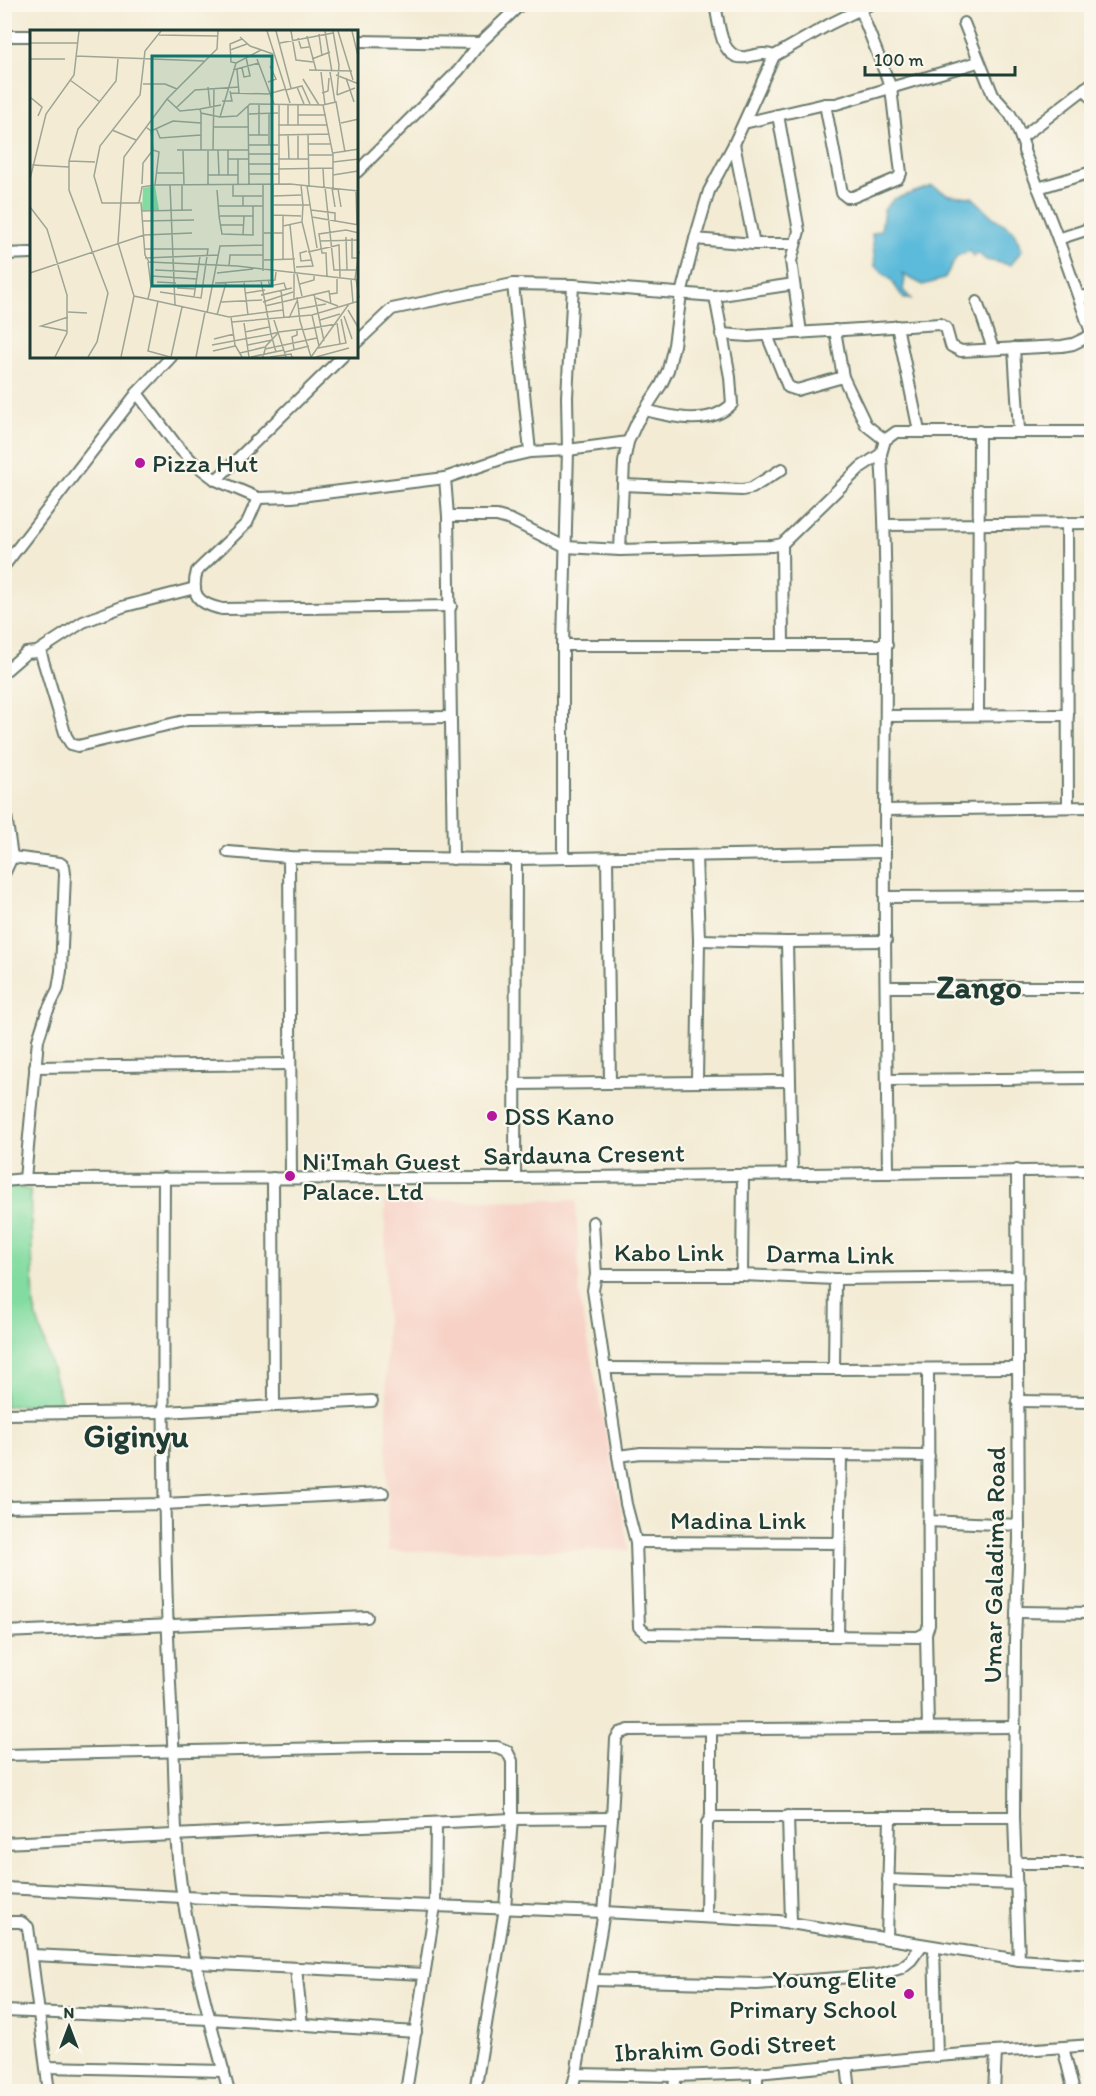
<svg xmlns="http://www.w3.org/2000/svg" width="1096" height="2096" viewBox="0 0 1096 2096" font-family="Itim,sans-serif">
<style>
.built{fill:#f7d1c6}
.green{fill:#82dba0;stroke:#508c6a;stroke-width:1.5}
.water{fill:#5cbada;stroke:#3e7c87;stroke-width:1.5}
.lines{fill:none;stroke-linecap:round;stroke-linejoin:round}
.minor-casing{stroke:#697a6c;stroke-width:14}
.minor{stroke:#fff;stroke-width:10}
.poi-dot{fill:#b5179e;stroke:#fbf7ec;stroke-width:2}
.labels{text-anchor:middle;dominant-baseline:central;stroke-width:4.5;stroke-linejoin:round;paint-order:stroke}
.poi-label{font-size:26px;fill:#1f3d34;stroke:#fbf7ec;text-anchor:start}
.street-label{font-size:26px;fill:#1f3d34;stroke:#fbf7ec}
.district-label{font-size:32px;font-weight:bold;fill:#1f3d34;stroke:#fbf7ec}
.inset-road{fill:none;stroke:#9ea594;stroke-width:1.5}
.view{fill:#0f766e;fill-opacity:0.15;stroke:#0f766e;stroke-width:3}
.inset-edge{fill:none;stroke:#1f3d34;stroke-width:3}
</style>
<rect width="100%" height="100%" fill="#fbf7ec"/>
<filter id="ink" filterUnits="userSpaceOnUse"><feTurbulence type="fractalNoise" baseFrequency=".0167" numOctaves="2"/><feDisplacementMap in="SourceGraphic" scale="12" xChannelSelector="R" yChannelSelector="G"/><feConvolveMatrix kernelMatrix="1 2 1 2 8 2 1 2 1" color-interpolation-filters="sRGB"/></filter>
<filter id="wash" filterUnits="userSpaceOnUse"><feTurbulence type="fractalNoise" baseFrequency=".008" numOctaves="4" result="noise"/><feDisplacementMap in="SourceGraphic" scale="24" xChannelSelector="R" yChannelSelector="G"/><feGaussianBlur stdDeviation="1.35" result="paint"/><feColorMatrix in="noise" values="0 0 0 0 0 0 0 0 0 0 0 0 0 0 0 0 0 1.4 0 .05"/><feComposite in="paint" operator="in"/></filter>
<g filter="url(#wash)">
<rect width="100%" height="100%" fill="#f3ebd4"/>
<path class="built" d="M576 1200 580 1300 629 1550 388 1551 385 1201Z"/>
<path class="green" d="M13 1187 30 1190 34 1307 62 1403 5 1406 4 1188Z"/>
<path class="water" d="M932 186 949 195 972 197 994 218 1013 230 1022 250 1011 265 986 260 978 253 974 257 970 251 957 256 944 279 923 285 902 274 905 279 903 290 911 299H904L891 280 875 266 872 234 881 230 884 210 894 199Z"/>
</g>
<g filter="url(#ink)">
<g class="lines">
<g class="minor-casing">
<g id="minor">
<path d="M715 4C719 22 720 61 746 57 757 55 763 52 774 56"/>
<path d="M964 23 993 95 1010 114 1016 125 1024 146V151L1058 239 1092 335"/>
<path d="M4 36H32"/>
<path d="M357 41 480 43"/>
<path d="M1085 88 1092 99"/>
<path d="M825 104 842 193 847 197H853L898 178 901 173 900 165 891 88 860 9"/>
<path d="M778 115 799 231 791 261 801 333"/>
<path d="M744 123 825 104H836L978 62"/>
<path d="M1021 138 1092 83"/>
<path d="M734 144 754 244"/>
<path d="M357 172 459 70 480 43 521 4"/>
<path d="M1038 188 1092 172"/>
<path d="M695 239 754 244H794"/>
<path d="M1058 239 1092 228"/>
<path d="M4 254 32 253"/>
<path d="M513 284 530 452"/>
<path d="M1079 298 1092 294"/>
<path d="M977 302 993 349"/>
<path d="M897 326 919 431"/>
<path d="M835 330 843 377 866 425 885 440"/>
<path d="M721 334 748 336 940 324 946 328 951 346 961 351 1062 346 1073 344 1092 335"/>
<path d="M767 335 788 387 797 390 843 377"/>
<path d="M357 342 392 309 513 284 573 285 715 296 794 284"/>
<path d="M1014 348 1019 431"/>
<path d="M137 393 177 446 195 464 216 480 258 498 292 497 445 478 448 516H497L511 520 565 547 620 550 772 546 782 544 861 467 881 454 885 440 896 432H1092"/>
<path d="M645 410C673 417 709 427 732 404L730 377 715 296"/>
<path d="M881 454C889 586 885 718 885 850 884 958 887 1065 888 1173"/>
<path d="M445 478 504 458 530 452 568 450 628 442"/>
<path d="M216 480 342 357"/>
<path d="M623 485 742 490 752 488 782 469"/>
<path d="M258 498 247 523 197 571C190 596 199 604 222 609L451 606"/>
<path d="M448 516 453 859"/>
<path d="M1067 523 1068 807"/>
<path d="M885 525 1092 523"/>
<path d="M782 544 783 645"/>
<path d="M620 550 624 462 628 442 637 422 661 385 668 370 674 345 681 294 695 239 709 191 734 144 774 56 830 24 871 4"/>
<path d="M4 566 137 393 171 357"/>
<path d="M563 645H887"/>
<path d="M37 652 41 654 66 736 71 744 78 746 188 720 450 717"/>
<path d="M4 672 26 653 37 652 83 622 122 607 195 588"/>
<path d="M978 715 979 431"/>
<path d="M886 716 1068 715"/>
<path d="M4 802 12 857 4 874"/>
<path d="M885 810 1092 807"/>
<path d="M228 852 289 857 516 859 885 852"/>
<path d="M696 856 699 940 697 1081"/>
<path d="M12 857 60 863 64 866 65 874 61 971 58 989 47 1012 38 1040 25 1179"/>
<path d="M289 857 291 1177"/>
<path d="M563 858V645L568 450 567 397 573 285"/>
<path d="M607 858 610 1082"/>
<path d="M885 897 1092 896"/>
<path d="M699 940 787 942 886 941"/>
<path d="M787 942 792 1174"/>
<path d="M886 987H1092"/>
<path d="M35 1067 289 1064"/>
<path d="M887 1080 1092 1078"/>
<path d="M514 1084 789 1081"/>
<path d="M1017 1170 1019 1540 1015 1641 1014 1817 1019 1960"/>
<path d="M743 1175 742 1275 835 1279 1018 1277"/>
<path d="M164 1178C163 1360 162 1542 172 1723 176 1782 173 1841 183 1898 194 1964 212 2028 229 2092"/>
<path d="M273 1178 274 1406"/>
<path d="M515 1178 516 859"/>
<path d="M4 1181 25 1179 515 1178 1092 1170"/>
<path d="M593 1222 596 1275 593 1290 618 1456"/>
<path d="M596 1275H742"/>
<path d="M835 1279 834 1369 1017 1368"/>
<path d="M605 1368 834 1369"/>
<path d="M928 1370C929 1455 928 1540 929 1625L926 1633 918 1637 647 1634 639 1627 636 1542 626 1504 618 1456 641 1453 929 1456"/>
<path d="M1017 1401 1092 1402"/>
<path d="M4 1414 163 1412 372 1401"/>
<path d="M4 1507 164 1504 383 1493"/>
<path d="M928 1521 1019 1525"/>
<path d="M636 1542 839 1543"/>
<path d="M1016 1612 1092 1613"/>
<path d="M4 1632 367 1617"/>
<path d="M926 1633 928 1727"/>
<path d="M838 1636 841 1456"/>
<path d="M711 1730V1817"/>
<path d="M4 1755 379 1747H497L507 1751 512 1761V1819L505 1908 475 2092"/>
<path d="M788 1816 791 1922"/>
<path d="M4 1843 512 1819 612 1818"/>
<path d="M1016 1863H1092"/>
<path d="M888 1880 1017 1884"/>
<path d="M4 1888 182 1897 604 1912 778 1921 1019 1960 1092 1965"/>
<path d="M706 1917 707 1823 711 1817H1014"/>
<path d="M4 1922H21L28 1927 49 2092"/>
<path d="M887 1939 890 1817"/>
<path d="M934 1947 937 2056"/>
<path d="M33 1955 424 1974"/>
<path d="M296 1968 302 2025"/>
<path d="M593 1980 757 1984 878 1975 901 1968 911 1960 922 1945"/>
<path d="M4 2011 210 2019 416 2032"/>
<path d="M1063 2047 1074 2092"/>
<path d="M847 2064 850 2092"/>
<path d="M46 2067 224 2071"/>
<path d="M757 2073V2092"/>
<path d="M576 2074 676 2076 757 2073 937 2056 1092 2045"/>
<path d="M406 2092 435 1906 436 1824"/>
<path d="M571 2092 576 2074 604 1912 612 1818 616 1739 620 1733 629 1730 1015 1727"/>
<path d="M673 2092 676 2076"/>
<path d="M994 2092 996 2052"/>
</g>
</g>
<use href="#minor" class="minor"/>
</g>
</g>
<g class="poi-dot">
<circle cx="140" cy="463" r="6"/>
<circle cx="492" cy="1116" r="6"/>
<circle cx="290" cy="1176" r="6"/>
<circle cx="909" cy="1994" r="6"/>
</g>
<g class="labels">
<g class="poi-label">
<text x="152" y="463">Pizza Hut</text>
<text x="504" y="1116">DSS Kano</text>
<text x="302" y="1161">Ni'Imah Guest<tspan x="302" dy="30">Palace. Ltd</tspan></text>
<text x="897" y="1979" text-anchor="end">Young Elite<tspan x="897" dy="30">Primary School</tspan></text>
</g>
<g class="street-label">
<text transform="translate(584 1154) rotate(-1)">Sardauna Cresent</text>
<text x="669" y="1252">Kabo Link</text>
<text transform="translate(830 1254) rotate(1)">Darma Link</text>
<text x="738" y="1520">Madina Link</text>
<text transform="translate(994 1565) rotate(-89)">Umar Galadima Road</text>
<text transform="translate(725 2047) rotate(-3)">Ibrahim Godi Street</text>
</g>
<g class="district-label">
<text x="979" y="987">Zango</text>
<text x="136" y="1436">Giginyu</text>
</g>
</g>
<g transform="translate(30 30)">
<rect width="328" height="328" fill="#f3ebd4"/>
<path d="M125 156 129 180 112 181 113 158Z" fill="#82dba0"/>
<path class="inset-road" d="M131 1 115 21 110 65 70 116 64 146 72 173H109L112 157 125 155 260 154 329 161M237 1 260 73M246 1 261 58M261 1 266 30 283 32M295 1 302 42M303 1 309 35 307 65M308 1 323 50M322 1 328 26M289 4 292 26M129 5 187 6M277 6 286 40M210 7 220 16 243 24M268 8 271 18 279 17M0 13H48M250 13 303 3M200 20 217 14M46 26 174 31M0 29H35M227 29 244 74M282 29 300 22M206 33 201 32 200 14 212 9M212 38 214 47 220 46 216 27M207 39 209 63M203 40 229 33M279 40 322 41M291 42 295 75M300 42 305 72M306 45 329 54M316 48 324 72M273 49 289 75M40 50 70 72M238 52 246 49 240 36M113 54H135L147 59M178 57 180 76M267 57 274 74M256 60 272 56 280 74M201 63 238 64 256 59M292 63 298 61 299 48M307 65 325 58M0 67 12 77 8 86M137 69 150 81 170 79 171 83 190 87 207 86 220 74 293 75 306 72 315 122M192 71H202L200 61M249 74V154M268 74V95M293 75 303 125V158M218 76 219 155M146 78 165 60 209 57M170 79 191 75M171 83V120M219 84 248 83M239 84V115M268 85H296M190 87 206 33 231 20M311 93 329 89M248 95H297M258 95V74M183 97H219M126 98 130 108 171 105M82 100 106 110M121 101 143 91 171 93M268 104V129M278 104 279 156M219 105H238M229 105V74M248 105 299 104M258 105 259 129M278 114H300M219 115H248M123 120 129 122 125 155M147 120H219M183 120 184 58M188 120 189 145M198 120V145M153 121 154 155M303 123 329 119M219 124H248M278 125H303M198 129H219M208 129V155M248 129H278M39 131 65 132M303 132 329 129M219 134H248M2 135 39 137M293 138 294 157M248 139 303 138M126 143H153M219 144H249M178 145H208M303 145 328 141M0 149 16 84 44 45 49 1M112 154 113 133 123 120 121 101 116 97M233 154V241M140 155 145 275M152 155V180M178 155V121M203 155V166H232M271 155 273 175H280M277 156 287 218M295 157 304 240H326M302 158 305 177M308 159 311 177M187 160 189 185M326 162 327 195M213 166V176H233M243 166 271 165M111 172 115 225 119 232 207 236 329 250M243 175H273L272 192 253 196M188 176H213M223 176V205L192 204 189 186H223M0 177 17 199 37 265V303L25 327M281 180 305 183V191M111 181 162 180M243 185 271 186M253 185V230M282 187 329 195M113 191 164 190M191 195H214M260 195 265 244M234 203H253M213 205 214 186M316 207 317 240M322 208V228H327M290 211 329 210M114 219H178L171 268 130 262M277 221 270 223 271 231 281 230M278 222 309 215 310 247M115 228 188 225M234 230 265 229M243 230V154M199 236 200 225H233M266 237 283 236 272 192M125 240 168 242M0 243 114 205 162 203M187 243 223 239M264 244V269M267 244 272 266M121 246 167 249M297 247 296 223H292L289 204 316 200 329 203M321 249 323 273M325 249 329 221M326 249 329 268M238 250 240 256 254 253 256 259M231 251 241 304 249 302M127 252 146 253M214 252 218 285M185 253 245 250 246 242M270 254 284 250V246M147 258 166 259M251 260 254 288M216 263 235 260M284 264 294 311M300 264 307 263V247M231 265 262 258M104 266 199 287 253 280M164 267 170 226M267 267 270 291 281 327M286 268 308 276M118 269 121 256 118 232M128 271 118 321 140 327M191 272 232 270M233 272 263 262M235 276 299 261 301 274M268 279 296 274M318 280 329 299M38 282 57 283M177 283 190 216 233 215M187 285 196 253M282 285 289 316M314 286 322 309M201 287 205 315 212 327M259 288 267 271M244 290 256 327M290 290 310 284M202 292 282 285 329 271M214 293 219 327M307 293 310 314M272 300 306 294M37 301 11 296 38 287M215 302 239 297M184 309 204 304M182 315 241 304 246 322M218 315 242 310M288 318 316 313 311 289M235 319 287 308M264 319 262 307 267 305V300M183 321 205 316M255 322 279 316M210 323 235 317M58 327 67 312 78 263 39 160V131L48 99 86 51 88 29M91 327 104 266 88 213 94 127 137 69 187 19 188 1M141 327 152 277M166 327 175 282M221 327 254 320M233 327 236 316 249 302 272 299M240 327 261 324 262 327M281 327 319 274M286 327 319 318"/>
<path class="view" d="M122 26H242V256H122Z"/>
<rect width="328" height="328" class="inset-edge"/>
</g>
<rect width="1096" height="2096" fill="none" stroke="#fbf7ec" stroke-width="24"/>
<g transform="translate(69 2027)" stroke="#fbf7ec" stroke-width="4.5" paint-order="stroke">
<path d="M0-4.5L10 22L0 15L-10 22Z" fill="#1f3d34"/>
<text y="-9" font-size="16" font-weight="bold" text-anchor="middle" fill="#1f3d34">N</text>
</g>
<path d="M865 66v9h150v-9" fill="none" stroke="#1f3d34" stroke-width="3"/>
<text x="874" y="66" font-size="18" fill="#1f3d34" stroke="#fbf7ec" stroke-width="4.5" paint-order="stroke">100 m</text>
</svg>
